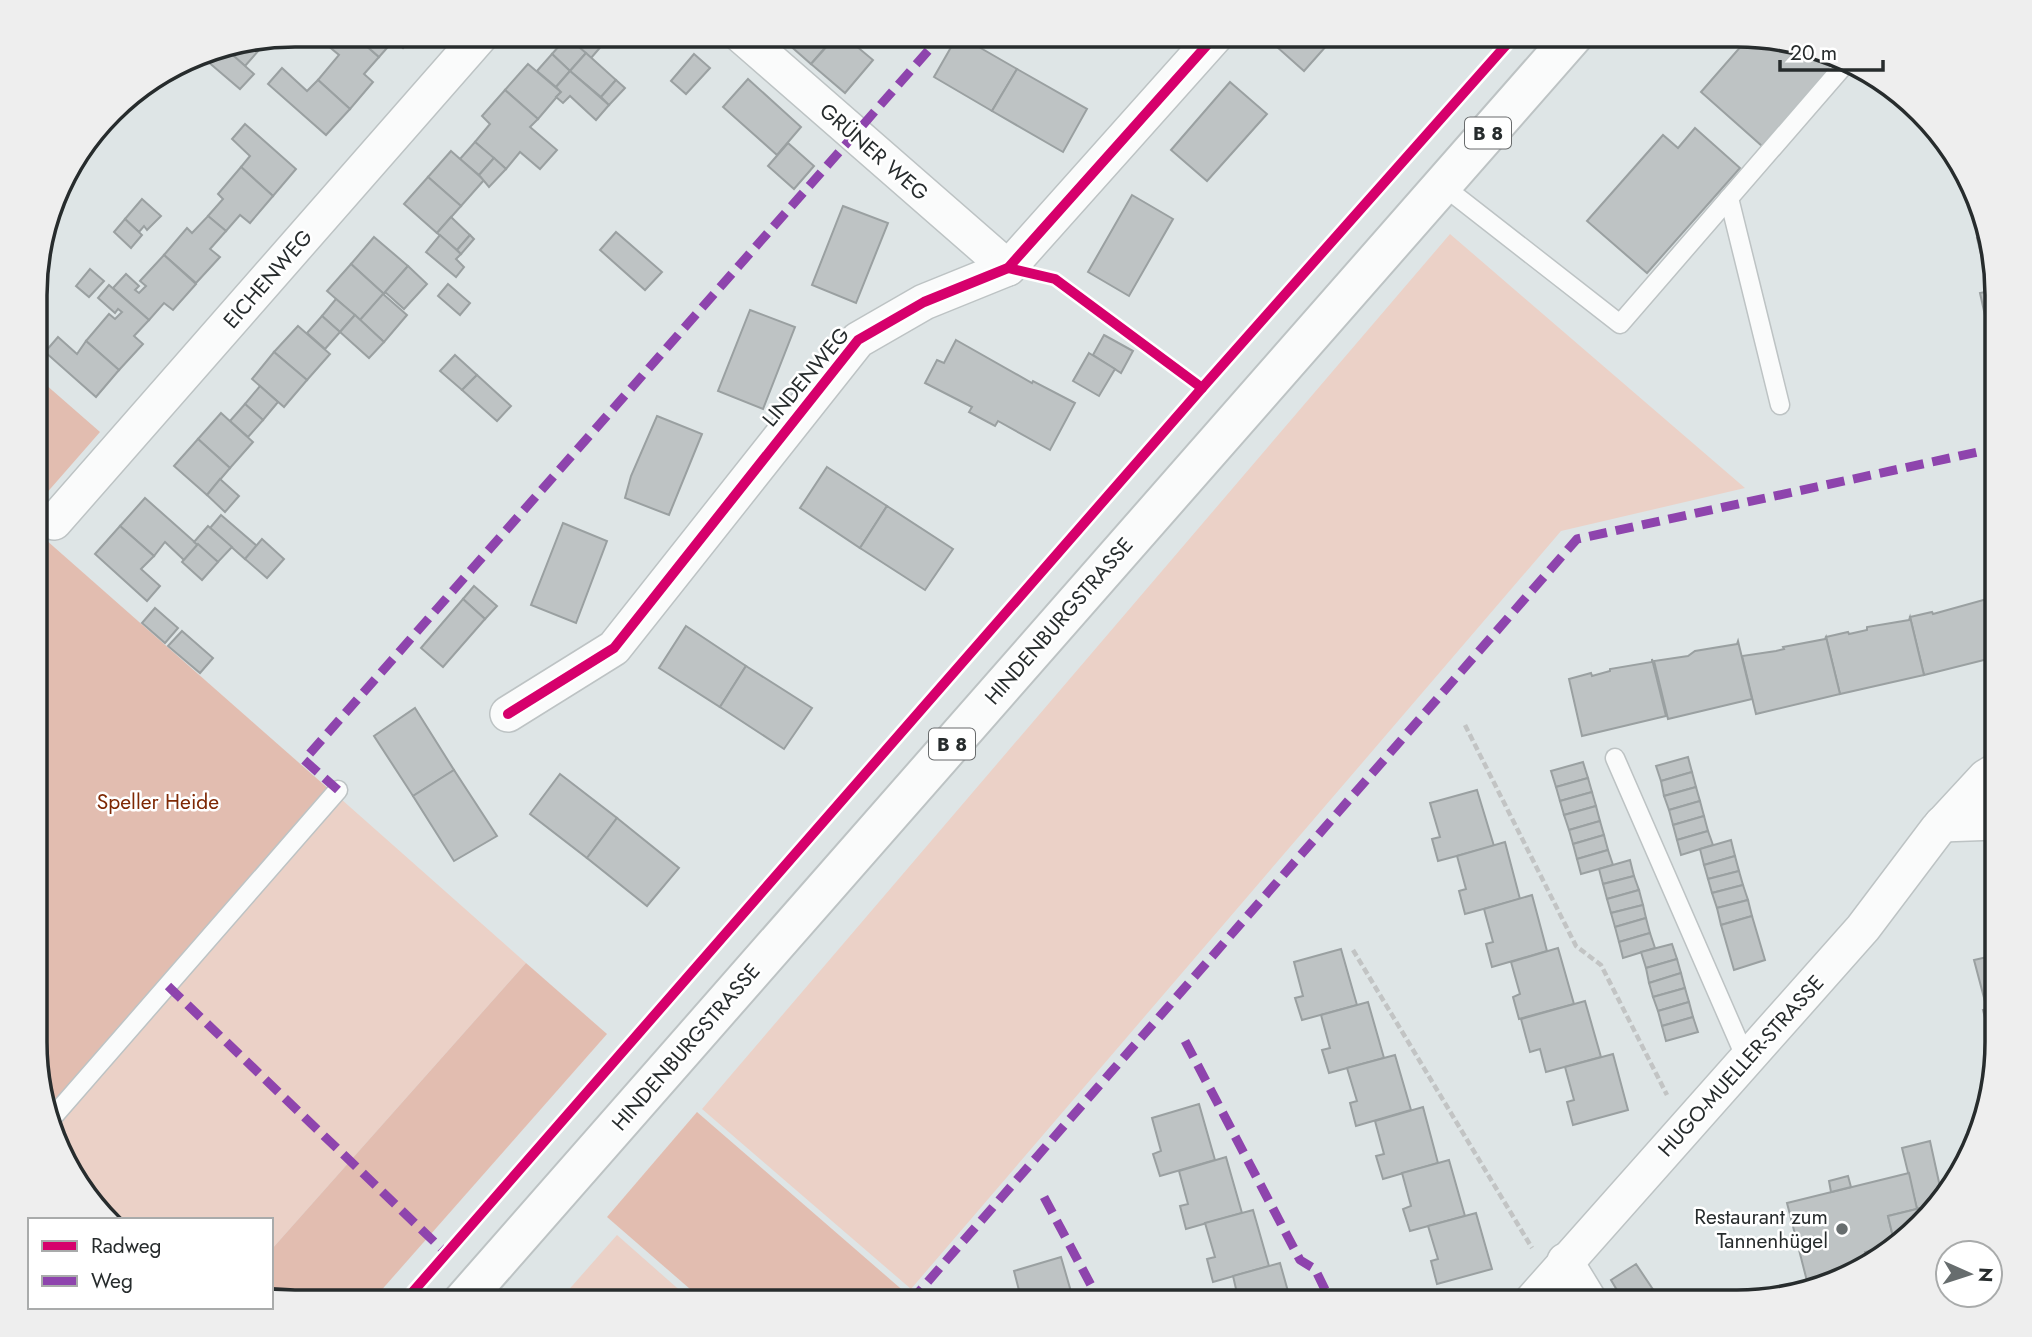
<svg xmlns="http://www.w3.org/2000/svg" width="2032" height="1337" viewBox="0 0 2032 1337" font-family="Jost,sans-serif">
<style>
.green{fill:#ebd1c7}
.forest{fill:#e2bdb0}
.building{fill:#bec3c4;stroke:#9aa0a1;stroke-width:2}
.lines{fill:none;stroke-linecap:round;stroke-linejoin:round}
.lane-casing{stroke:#bdc3c4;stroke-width:21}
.street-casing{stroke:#bdc3c4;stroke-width:38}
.primary-casing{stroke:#bdc3c4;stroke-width:42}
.path{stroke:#c2c4c4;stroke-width:4.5;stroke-dasharray:7 3.5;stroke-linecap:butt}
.lane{stroke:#fafbfb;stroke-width:18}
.street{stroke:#fafbfb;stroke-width:35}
.primary{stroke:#fafbfb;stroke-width:38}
.quiet{stroke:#8e44ad;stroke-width:9;stroke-dasharray:18 9;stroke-linecap:butt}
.cycleway-casing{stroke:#fff;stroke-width:15}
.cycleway{stroke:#d6006c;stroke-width:10}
.poi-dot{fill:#676d6e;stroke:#fff;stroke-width:2.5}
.labels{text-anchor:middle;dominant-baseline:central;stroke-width:5;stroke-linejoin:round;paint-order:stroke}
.shield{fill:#fff;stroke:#686b6c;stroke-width:2}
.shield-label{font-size:19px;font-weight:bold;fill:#272c2d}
.street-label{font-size:21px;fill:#272c2d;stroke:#fff}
.park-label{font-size:21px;fill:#7e2804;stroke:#fff}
.poi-label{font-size:21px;fill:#272c2d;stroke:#fff;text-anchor:end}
.rim{fill:none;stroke:#272c2d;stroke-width:3.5}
</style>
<rect width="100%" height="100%" fill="#dee5e6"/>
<g class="green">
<path d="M1450 234 1745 488 1561 531 911 1289 702 1109Z"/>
<path d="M341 799 526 963 271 1250V1220H115L70 1172 54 1124Z"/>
<path d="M617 1235 693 1302H558Z"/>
</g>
<g class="forest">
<path d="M37 377 100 432 37 504Z"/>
<path d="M37 532 331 791 49 1110 37 1075Z"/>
<path d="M526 963 607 1034 371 1302H295L271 1298V1250Z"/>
<path d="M697 1112 907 1294 900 1302H705L607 1217Z"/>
</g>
<g class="building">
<path d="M315 35H354L379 57 364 74 373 82 350 109 318 80 339 55Z"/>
<path d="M354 35H415L403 48 394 40 379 57Z"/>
<path d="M565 35H611L591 58Z"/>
<path d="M778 35H836L811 64Z"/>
<path d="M837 35H843L873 60 845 93 811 64Z"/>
<path d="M958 35 1017 69 992 111 934 77Z"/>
<path d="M1272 35H1336L1304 71 1268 39Z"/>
<path d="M567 37 586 53 570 71 552 54Z"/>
<path d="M1749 37 1820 49 1839 58 1762 146 1701 92Z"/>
<path d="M252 44 259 50 245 66 226 49Z"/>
<path d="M226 49 254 74 240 89 207 61 216 51Z"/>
<path d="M586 53 616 80 601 97 570 71Z"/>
<path d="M552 54 570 71 556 87 537 71Z"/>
<path d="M694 54 710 68 686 94 671 81Z"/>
<path d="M528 64 561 92 538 119 505 90Z"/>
<path d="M282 68 307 91 318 80 350 109 326 135 268 84Z"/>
<path d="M1017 69 1087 109 1063 152 992 111Z"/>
<path d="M570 71 609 105 596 120 570 96 563 103 556 97 561 92 556 87Z"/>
<path d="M748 79 801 127 777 155 723 107Z"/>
<path d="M616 80 625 88 609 105 601 97Z"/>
<path d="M1230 82 1267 114 1207 181 1171 150Z"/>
<path d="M505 90 538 119 530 127 557 150 540 169 520 152 506 169 475 142 490 124 482 116Z"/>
<path d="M245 124 296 169 273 196 241 167 250 156 232 139Z"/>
<path d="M1695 128 1740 168 1647 273 1587 221 1663 135 1678 148Z"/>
<path d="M475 142 494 158 479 175 460 159Z"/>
<path d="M788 143 814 166 794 189 768 166Z"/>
<path d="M451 151 484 180 461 206 428 177Z"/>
<path d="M494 158 506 169 489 187 479 175Z"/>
<path d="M241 167 273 196 250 223 240 215 226 231 208 216 223 199 218 194Z"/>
<path d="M428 177 461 206 437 233 404 204Z"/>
<path d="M1132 195 1173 219 1129 296 1088 272Z"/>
<path d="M142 199 161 216 147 230 144 226 139 232 125 219Z"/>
<path d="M843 206 888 223 856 303 812 285Z"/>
<path d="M208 216 226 231 210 249 220 257 196 283 164 255 187 228 192 233Z"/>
<path d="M451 217 470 235 457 250 437 233Z"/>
<path d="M125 219 142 235 131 248 114 232Z"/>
<path d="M616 232 662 272 645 290 600 250Z"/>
<path d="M440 235 461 254 456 259 464 267 456 277 426 252Z"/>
<path d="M470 235 474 239 461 254 457 250Z"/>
<path d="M1984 236 1996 279V346L1992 347 1980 293 1990 291 1977 238Z"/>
<path d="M374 237 408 266 384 294 351 264Z"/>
<path d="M164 255 196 284 173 310 164 303 149 320 113 288 126 274 139 286 135 290 139 293 146 286 140 281Z"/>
<path d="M351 264 384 294 360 320 327 291Z"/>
<path d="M408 266 427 284 404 309 385 292Z"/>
<path d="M90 269 104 281 89 297 76 286Z"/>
<path d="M448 284 470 303 460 315 438 296Z"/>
<path d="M109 285 149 320 134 336 143 344 119 370 86 341 109 314 115 319 122 312 118 309 115 313 98 298Z"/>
<path d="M383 294 407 315 384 342 360 320Z"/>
<path d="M336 299 355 315 340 332 322 316Z"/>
<path d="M750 310 795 327 763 409 718 391Z"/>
<path d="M355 315 384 342 369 358 340 332Z"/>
<path d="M322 316 340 332 325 349 307 333Z"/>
<path d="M298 326 330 354 307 380 274 352Z"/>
<path d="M1104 335 1133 351 1121 373 1093 355Z"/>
<path d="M58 337 77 354 86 341 119 370 96 397 45 352Z"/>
<path d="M956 340 1032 383 1033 381 1075 403 1050 450 998 421 995 426 969 412 972 407 925 383 937 360 944 363Z"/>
<path d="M274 352 307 380 284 407 252 379Z"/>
<path d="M1089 353 1115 369 1099 396 1073 381Z"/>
<path d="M455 355 477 375 462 390 440 371Z"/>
<path d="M477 375 511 406 497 421 462 390Z"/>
<path d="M260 386 278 402 263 420 245 404Z"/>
<path d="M245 404 263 420 248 437 230 421Z"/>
<path d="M221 413 253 442 230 468 198 439Z"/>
<path d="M657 416 702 434 669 515 625 498 631 476Z"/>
<path d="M198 439 230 468 207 495 174 466Z"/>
<path d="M827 467 887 506 860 548 800 508Z"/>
<path d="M220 479 239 496 225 512 207 495Z"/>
<path d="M145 498 198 545 184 560 165 542 154 556 120 526Z"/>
<path d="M887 506 953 549 925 590 860 548Z"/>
<path d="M221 515 257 546 245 559 210 528Z"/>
<path d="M563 523 607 541 576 623 531 605Z"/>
<path d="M120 526 154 556 141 569 160 586 147 601 95 554Z"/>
<path d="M208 526 232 547 218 562 194 542Z"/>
<path d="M262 539 284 559 267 578 245 559Z"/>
<path d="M198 544 218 562 202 580 182 562Z"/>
<path d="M474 586 497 606 485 619 463 599Z"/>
<path d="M1994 597 1996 657 1924 675 1910 617 1932 612 1933 614Z"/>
<path d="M463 599 485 619 443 667 421 648Z"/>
<path d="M155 608 178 628 165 643 142 623Z"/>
<path d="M1910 617 1924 675 1840 694 1826 637 1848 632 1849 634 1867 630V627L1909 620Z"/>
<path d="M686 626 746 666 720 707 659 668Z"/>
<path d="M182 631 213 658 200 673 168 646Z"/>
<path d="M1826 637 1840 694 1756 714 1742 656 1776 651 1784 649 1783 647 1825 639Z"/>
<path d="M1738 641 1752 699 1668 719 1654 661 1688 656 1695 651 1737 644Z"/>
<path d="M1652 659 1666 716 1582 736 1569 679 1591 673 1592 676 1610 671V669L1652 662Z"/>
<path d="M746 666 812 708 784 749 720 707Z"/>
<path d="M415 708 454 770 413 796 374 736Z"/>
<path d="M1688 757 1692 772 1661 781 1656 766Z"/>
<path d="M1583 762 1588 778 1556 787 1551 771Z"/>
<path d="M454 770 497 836 454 861 413 796Z"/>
<path d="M1692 772 1696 787 1664 796 1661 781Z"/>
<path d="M560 774 617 818 587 858 530 814Z"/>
<path d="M1588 778 1592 792 1560 801 1556 787Z"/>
<path d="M1696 787 1700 801 1669 810 1664 796Z"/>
<path d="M1477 790 1494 846 1438 861 1432 839 1440 837 1430 803Z"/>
<path d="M1592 792 1596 806 1564 815 1560 801Z"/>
<path d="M1700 801 1704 816 1673 825 1669 810Z"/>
<path d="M1596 806 1600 821 1569 830 1564 815Z"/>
<path d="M1704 816 1708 831 1677 840 1673 825Z"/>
<path d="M617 818 679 868 647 906 587 858Z"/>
<path d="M1600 821 1604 835 1573 844 1569 830Z"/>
<path d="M1708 831 1713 845 1681 855 1677 840Z"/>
<path d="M1604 835 1608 850 1577 859 1573 844Z"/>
<path d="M1731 840 1735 856 1704 865 1700 849Z"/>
<path d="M1505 842 1520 899 1465 914 1459 891 1466 889 1457 856Z"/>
<path d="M1608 850 1613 865 1581 874 1577 859Z"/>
<path d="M1735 856 1739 871 1708 879 1704 865Z"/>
<path d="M1630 860 1634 876 1603 884 1599 869Z"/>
<path d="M1739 871 1743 885 1712 893 1708 879Z"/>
<path d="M1634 876 1639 890 1607 899 1603 884Z"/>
<path d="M1743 885 1748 900 1717 908 1712 893Z"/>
<path d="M1639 890 1643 905 1611 913 1607 899Z"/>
<path d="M1532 895 1547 951 1492 967 1486 944 1493 942 1484 909Z"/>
<path d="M1748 900 1752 916 1721 925 1717 908Z"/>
<path d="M1643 905 1646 918 1615 927 1611 913Z"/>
<path d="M1752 916 1765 960 1734 970 1721 925Z"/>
<path d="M1646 918 1650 933 1619 942 1615 927Z"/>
<path d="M1650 933 1655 948 1623 958 1619 942Z"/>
<path d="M1672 944 1677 959 1646 968 1641 952Z"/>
<path d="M1558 948 1574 1004 1519 1019 1513 997 1520 994 1511 962Z"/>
<path d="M1341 949 1357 1005 1302 1020 1295 998 1303 996 1294 962Z"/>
<path d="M1996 955V1007L1987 1009 1974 960Z"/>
<path d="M1677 959 1681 973 1649 983 1646 968Z"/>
<path d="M1681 973 1685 988 1653 997 1649 983Z"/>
<path d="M1685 988 1689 1002 1658 1011 1653 997Z"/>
<path d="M1585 1001 1601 1057 1546 1072 1540 1049 1530 1052 1521 1019Z"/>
<path d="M1368 1002 1384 1058 1329 1073 1322 1050 1330 1048 1321 1015Z"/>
<path d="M1689 1002 1693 1017 1662 1026 1658 1011Z"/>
<path d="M1996 1007V1053L1994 1054 1983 1010Z"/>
<path d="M1693 1017 1698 1032 1666 1041 1662 1026Z"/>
<path d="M1613 1054 1628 1110 1573 1125 1567 1102 1574 1100 1565 1067Z"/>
<path d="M1395 1055 1411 1110 1356 1126 1350 1103 1357 1101 1347 1068Z"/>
<path d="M1199 1104 1215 1160 1160 1176 1153 1154 1161 1151 1152 1118Z"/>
<path d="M1423 1107 1438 1163 1383 1179 1376 1156 1384 1154 1375 1121Z"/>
<path d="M1930 1141 1942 1196 1933 1205 1917 1209 1902 1148Z"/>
<path d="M1226 1157 1242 1213 1186 1229 1180 1206 1188 1204 1179 1171Z"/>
<path d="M1449 1160 1465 1216 1410 1231 1403 1209 1411 1206 1402 1173Z"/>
<path d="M1909 1173 1917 1209 1888 1216 1894 1241 1889 1246 1865 1252 1866 1267 1808 1285 1787 1203Z"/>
<path d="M1848 1176 1851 1187 1831 1192 1829 1181Z"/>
<path d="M1933 1205 1894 1241 1888 1216Z"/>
<path d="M1253 1210 1269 1266 1213 1282 1207 1259 1215 1257 1205 1223Z"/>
<path d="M1476 1213 1492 1269 1437 1284 1431 1261 1438 1259 1428 1226Z"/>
<path d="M1061 1257 1074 1302H1022L1014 1271Z"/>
<path d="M1280 1263 1291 1302H1239L1233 1276Z"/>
<path d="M1636 1264 1654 1291 1636 1302H1624L1611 1280Z"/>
</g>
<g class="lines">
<g class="lane-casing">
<g id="lane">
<path d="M1442 185 1620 324 1847 62"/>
<path d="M1729 198 1780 405"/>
<path d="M1615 758 1747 1061"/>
<path d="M52 1118 338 790"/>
</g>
</g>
<g class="street-casing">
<g id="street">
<path d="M741 35 1008 268"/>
<path d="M54 522 481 35"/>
<path d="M508 714 614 648 858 340 924 302 1008 268 1216 35"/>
<path d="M1942 824 1996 822"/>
<path d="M1565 1261 1590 1302"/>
<path d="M1531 1302 1863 928 1937 830 1986 777 1996 771"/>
</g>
</g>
<g class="primary-casing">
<path id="primary" d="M462 1302 1574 35"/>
</g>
<g class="path">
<path d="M1465 725 1576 946 1601 965 1667 1095"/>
<path d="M1353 950 1532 1248"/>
</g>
<use href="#lane" class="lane"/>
<use href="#street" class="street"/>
<use href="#primary" class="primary"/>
<g class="quiet">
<path d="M338 790 304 760 942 35"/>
<path d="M168 986 447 1254"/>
<path d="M1185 1041 1300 1260 1315 1269 1331 1302"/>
<path d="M1044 1197 1100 1302"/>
<path d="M910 1302 1577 539 1996 448"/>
</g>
<g class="cycleway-casing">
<g id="cycleway">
<path d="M1008 268 1055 279 1202 388"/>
<path d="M508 714 614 648 858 340 924 302 1008 268 1216 35"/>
<path d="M404 1302 1202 388 1515 35"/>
</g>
</g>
<use href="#cycleway" class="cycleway"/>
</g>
<circle class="poi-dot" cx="1842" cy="1229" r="7"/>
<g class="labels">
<g class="shield">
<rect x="1465" y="117.5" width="46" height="31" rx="5"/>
<rect x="929" y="728.5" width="46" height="31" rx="5"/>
</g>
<g class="shield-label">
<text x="1488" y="133">B 8</text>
<text x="952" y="744">B 8</text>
</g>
<g class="street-label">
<text transform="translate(874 152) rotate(41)">GRÜNER WEG</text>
<text transform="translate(268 279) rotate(-49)">EICHENWEG</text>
<text transform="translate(806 377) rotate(-50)">LINDENWEG</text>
<text transform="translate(1059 621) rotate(-49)">HINDENBURGSTRASSE</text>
<text transform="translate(686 1047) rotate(-49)">HINDENBURGSTRASSE</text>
<text transform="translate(1741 1066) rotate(-48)">HUGO-MUELLER-STRASSE</text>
</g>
<g class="park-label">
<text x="158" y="802">Speller Heide</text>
</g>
<g class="poi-label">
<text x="1828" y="1217">Restaurant zum<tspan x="1828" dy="24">Tannenhügel</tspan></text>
</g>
</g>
<path d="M0 0H2032V1337H0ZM295 47H1737A248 248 0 0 1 1985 295V1042A248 248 0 0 1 1737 1290H295A248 248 0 0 1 47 1042V295A248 248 0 0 1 295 47Z" fill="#eee" fill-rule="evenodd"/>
<path class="rim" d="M295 47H1737A248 248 0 0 1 1985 295V1042A248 248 0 0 1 1737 1290H295A248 248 0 0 1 47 1042V295A248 248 0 0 1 295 47Z"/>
<rect x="28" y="1218" width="245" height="91" fill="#ffffff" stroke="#a9abab" stroke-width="2"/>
<rect x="42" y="1241" width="35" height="10" fill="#d6006c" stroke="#a9abab" stroke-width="2"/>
<text x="91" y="1253" font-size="21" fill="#272c2d">Radweg</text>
<rect x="42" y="1276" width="35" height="10" fill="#8e44ad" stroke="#a9abab" stroke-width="2"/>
<text x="91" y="1288" font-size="21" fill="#272c2d">Weg</text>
<g transform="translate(1969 1274) rotate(93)"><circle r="33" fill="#ffffff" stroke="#a9abab" stroke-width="2"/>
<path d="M0-5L12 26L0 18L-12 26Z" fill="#676d6e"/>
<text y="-10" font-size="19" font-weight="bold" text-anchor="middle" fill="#272c2d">N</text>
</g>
<path d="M1780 60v10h103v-10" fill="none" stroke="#272c2d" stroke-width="3.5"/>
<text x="1790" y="60" font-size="21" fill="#272c2d" stroke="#ffffff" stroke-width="5" paint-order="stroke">20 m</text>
</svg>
